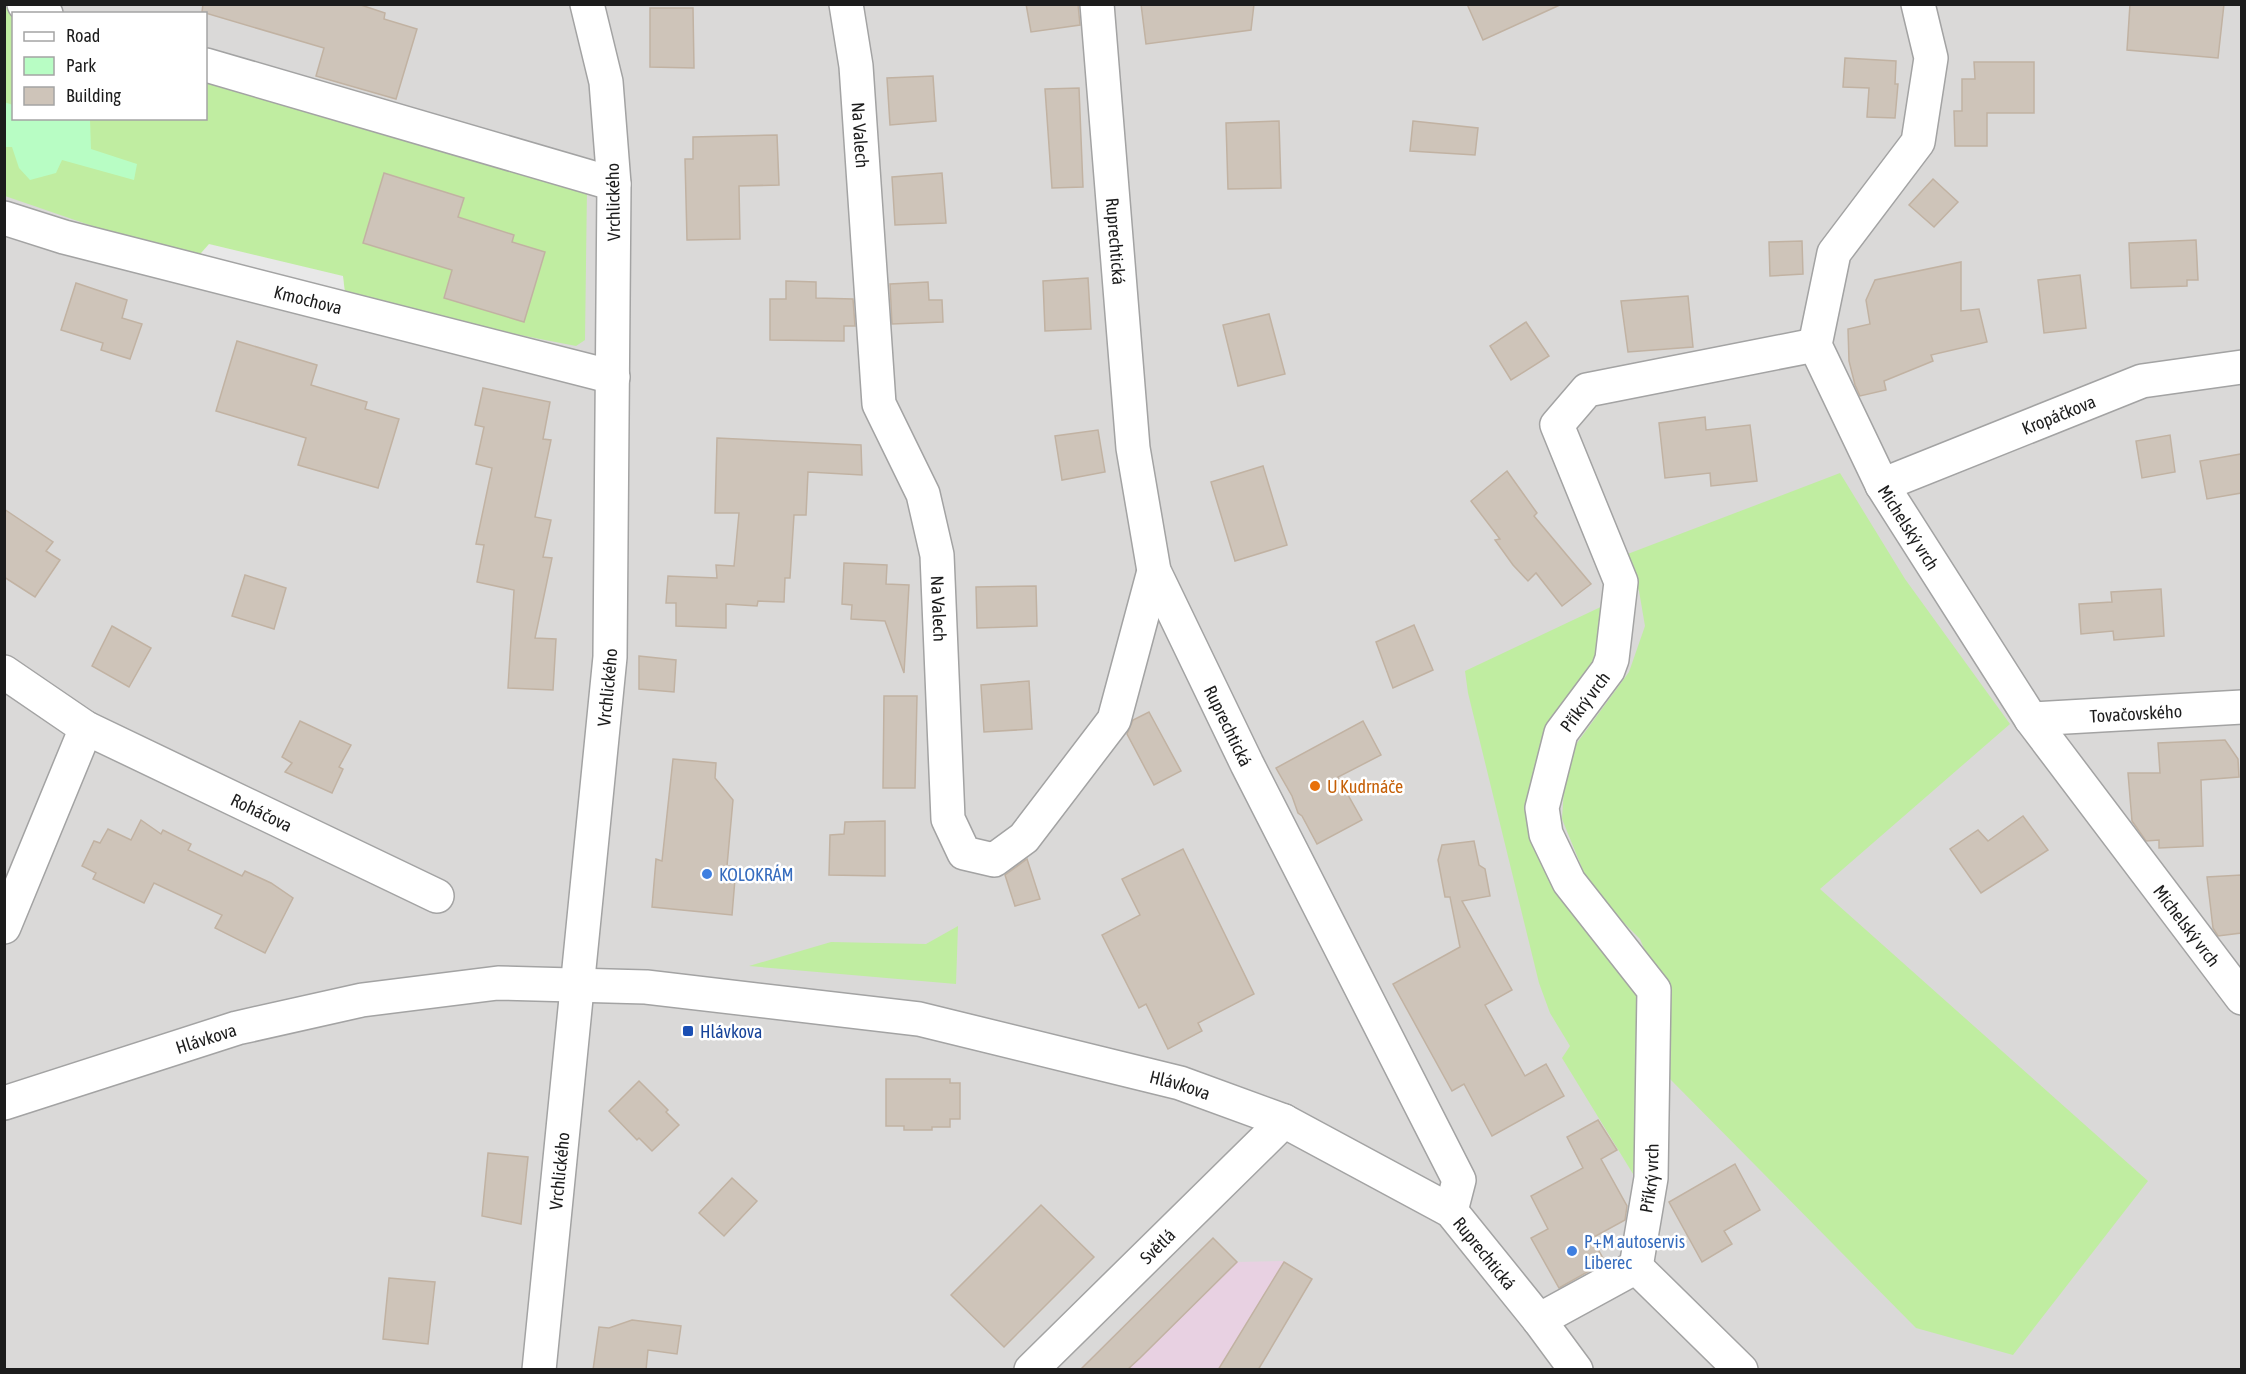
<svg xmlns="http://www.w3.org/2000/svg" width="2246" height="1374" viewBox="0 0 2246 1374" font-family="'Asap Condensed',sans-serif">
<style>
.residential{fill:#dad9d8;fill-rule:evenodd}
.industrial{fill:#e8d1e2}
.grass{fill:#c0eda1}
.park{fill:#b8fdc4}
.parking{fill:#e8e8e8}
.building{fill:#cec4b9;stroke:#c1b2a2;stroke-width:1.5}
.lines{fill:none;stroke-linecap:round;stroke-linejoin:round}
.street-casing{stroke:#a3a3a3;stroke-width:36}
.street{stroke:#fff;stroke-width:33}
.food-dot{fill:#e8710a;stroke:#fff;stroke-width:2}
.shop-dot{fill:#3f7fe0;stroke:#fff;stroke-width:2}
.transit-dot{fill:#1a4fb4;stroke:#fff;stroke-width:2}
.labels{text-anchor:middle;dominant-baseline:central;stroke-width:5;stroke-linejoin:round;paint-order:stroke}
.street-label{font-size:18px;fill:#1c1c1c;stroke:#fff}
.food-label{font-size:18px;fill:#c56008;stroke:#fff;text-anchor:start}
.shop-label{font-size:18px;fill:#366cbe;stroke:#fff;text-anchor:start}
.transit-label{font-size:18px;fill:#164399;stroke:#fff;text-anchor:start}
</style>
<rect width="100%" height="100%" fill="#eeebe0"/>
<path class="residential" d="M5 5H2241V1369H5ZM14 14H206V118H14Z"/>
<path class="industrial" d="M1213 1238 1237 1262 1283 1261 1312 1279 1258 1369 1079 1370Z"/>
<g class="grass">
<path d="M5 7 20 13 14 14V118H206V73L587 188 585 340 576 346 346 301 194 261 5 196Z"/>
<path d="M1840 473 1905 579 2010 724 1820 889 2148 1181 2013 1355 1916 1328 1669 1078V1009L1640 939 1591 890 1562 819 1566 758 1629 672 1645 626 1639 591 1625 555Z"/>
<path d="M1607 604 1605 642 1537 802 1633 975 1647 1015 1641 1187 1562 1058 1570 1046 1550 1013 1539 983 1468 693 1465 671Z"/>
<path d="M958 926 956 984 749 966 831 942 926 944Z"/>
</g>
<path class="park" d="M4 102 13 105 14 118 90 119 91 149 137 164 134 180 62 160 56 173 30 180 19 168 12 147H5Z"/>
<path class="parking" d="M209 244 343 276 346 301 194 261Z"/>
<g class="building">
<path d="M203 4H358L385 13 384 19 417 29 396 99 316 76 324 48 202 12Z"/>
<path d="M1026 4H1078L1080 25 1031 32Z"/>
<path d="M1141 4H1254L1251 30 1146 44Z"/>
<path d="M1467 4H1562L1483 40Z"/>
<path d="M2130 4H2224L2218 58 2127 50Z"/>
<path d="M650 8H693L694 68 650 67Z"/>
<path d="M1845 58 1896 61 1895 84H1898L1895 118 1867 117 1869 88 1843 87Z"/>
<path d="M1974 62H2034V113H1987V146H1955L1954 111H1962V79H1975Z"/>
<path d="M933 76 936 121 890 125 887 78Z"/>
<path d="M1079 88 1083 187 1052 188 1045 89Z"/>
<path d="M1279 121 1281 188 1228 189 1226 123Z"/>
<path d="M1413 121 1478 128 1475 155 1410 151Z"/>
<path d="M777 135 779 185 739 186 740 239 687 240 685 159H693V137Z"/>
<path d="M384 173 464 198 458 217 514 235 512 242 545 252 524 322 444 298 452 270 363 243Z"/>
<path d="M942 173 946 223 895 225 892 177Z"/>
<path d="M1933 179 1958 202 1934 227 1909 205Z"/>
<path d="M2196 240 2198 280H2187V286L2131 288 2129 243Z"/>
<path d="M1802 241 1803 274 1770 276 1769 242Z"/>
<path d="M1961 262V311L1979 309 1987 342 1931 355 1933 361 1884 381 1886 390 1860 396 1855 385 1849 361 1848 329 1870 324 1866 300 1875 280Z"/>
<path d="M2080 275 2086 328 2044 333 2038 280Z"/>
<path d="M1088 278 1091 329 1045 331 1043 281Z"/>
<path d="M786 281 816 282V298L853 299 855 326H844V341L770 340V299H786Z"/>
<path d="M928 282 929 300H942L943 322 892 324 890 284Z"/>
<path d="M76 283 127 300 122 318 142 324 130 359 101 350 103 343 61 330Z"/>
<path d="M1688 296 1693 347 1628 352 1621 301Z"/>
<path d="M1269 314 1285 374 1238 386 1223 325Z"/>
<path d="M1526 322 1549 356 1511 380 1490 346Z"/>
<path d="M237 341 317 365 311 385 367 402 365 409 399 419 378 488 298 465 306 438 216 411Z"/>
<path d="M483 388 550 402 543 439 551 440 535 517 551 520 543 557 552 558 535 638 556 639 553 690 508 688 514 590 477 582 484 545 476 544 492 468 476 464 484 427 475 425Z"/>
<path d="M1705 417 1706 430 1750 425 1757 481 1711 486 1710 473 1665 478 1659 423Z"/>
<path d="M1098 430 1105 472 1062 480 1055 436Z"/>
<path d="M2170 435 2175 472 2142 478 2136 441Z"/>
<path d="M717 438 861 445 862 475 808 472 806 515H794L790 578H785L784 602 758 601 757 606 726 604V628L676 626V603H666L668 576 717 578 716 565 734 566 739 513H715Z"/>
<path d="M2241 454V493L2207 499 2200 461Z"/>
<path d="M1263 466 1287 545 1235 561 1211 482Z"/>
<path d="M1507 471 1537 513 1534 516 1591 584 1562 606 1536 573 1528 581 1513 565 1495 540 1500 539 1471 501Z"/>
<path d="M4 509 53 542 46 551 60 560 35 597 4 577Z"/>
<path d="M844 563 887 565 886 584 909 585 904 673 885 621 851 619 852 605 842 604Z"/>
<path d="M245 575 286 588 274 629 232 616Z"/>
<path d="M1036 586 1037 626 977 628 976 587Z"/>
<path d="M2161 589 2164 636 2114 640 2113 631 2081 634 2079 604 2112 602 2111 592Z"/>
<path d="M1414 625 1433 670 1393 688 1376 642Z"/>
<path d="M112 626 151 648 129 687 92 666Z"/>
<path d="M639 656 676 660 674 692 639 689Z"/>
<path d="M1029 681 1032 729 984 732 981 685Z"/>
<path d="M884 696H917L915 788H883Z"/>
<path d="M1149 712 1181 771 1154 785 1127 734 1133 720Z"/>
<path d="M300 721 351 745 339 767 343 769 332 793 285 772 292 763 282 757Z"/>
<path d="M1363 721 1381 755 1338 777 1362 820 1317 844 1302 816 1298 813 1292 796 1276 768Z"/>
<path d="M2225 740 2238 759 2239 777 2201 780 2203 846 2159 848V840L2146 841 2132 821 2128 773H2160L2158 743Z"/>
<path d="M673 759 716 763 715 778 733 800 727 866 736 867 732 915 652 907 656 859 662 861Z"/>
<path d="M2023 816 2048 850 1981 893 1950 849 1978 830 1988 841Z"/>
<path d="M141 820 161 834 163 830 191 844 188 850 242 876 245 871 271 883 293 898 265 953 215 928 222 915 154 883 144 903 93 879 96 873 82 866 94 841 100 843 108 829 131 840Z"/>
<path d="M885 821V876L829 875 830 835 844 834 845 822Z"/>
<path d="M1474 841 1479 865 1485 869 1490 896 1462 901 1512 990 1485 1005 1525 1076 1546 1064 1564 1096 1492 1136 1464 1084 1452 1091 1393 984 1460 947 1450 897H1445L1438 860 1442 845Z"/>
<path d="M1183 849 1254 994 1198 1023 1202 1031 1168 1049 1146 1004 1139 1008 1102 935 1140 915 1122 879Z"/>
<path d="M1027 859 1040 899 1015 906 1005 875Z"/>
<path d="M2241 875V933L2218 936 2213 928 2207 877Z"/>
<path d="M886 1079H950V1083H960V1119H950V1127H932V1130H904V1126H886Z"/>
<path d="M639 1081 668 1110 666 1112 679 1125 652 1151 639 1138 637 1140 609 1111Z"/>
<path d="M1598 1120 1617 1150 1601 1159 1627 1206 1625 1220 1592 1238 1605 1262 1559 1288 1531 1238 1548 1229 1531 1196 1583 1168 1567 1137Z"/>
<path d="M488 1153 528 1157 521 1224 482 1216Z"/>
<path d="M1735 1164 1760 1210 1724 1231 1732 1244 1702 1262 1669 1202Z"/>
<path d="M732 1178 757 1201 724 1236 699 1213Z"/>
<path d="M1041 1205 1094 1257 1004 1347 951 1295Z"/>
<path d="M1213 1238 1237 1262 1140 1358 1127 1370H1080Z"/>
<path d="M1284 1262 1312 1279 1258 1370H1218Z"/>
<path d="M389 1278 435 1282 428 1344 383 1339Z"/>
<path d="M632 1320 681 1326 677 1354 648 1350 646 1370H593L599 1327 609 1328Z"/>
</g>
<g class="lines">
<g class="street-casing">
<g id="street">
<path d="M24 4 46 14"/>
<path id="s1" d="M846 4 856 66 879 404 923 494 937 555 948 819 964 853 994 860 1024 838 1114 720 1154 571"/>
<path id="s2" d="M1097 4 1133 448 1154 571 1247 764 1459 1180 1451 1211"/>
<path id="s3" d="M1918 4 1931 58 1918 142 1834 253 1815 345 1882 485 2031 719 2242 998"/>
<path d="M206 65 614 184"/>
<path id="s4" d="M4 218 64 237 613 377"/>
<path id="s5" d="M1882 485 2142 381 2242 367"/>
<path id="s6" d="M4 672 86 728 437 896"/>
<path id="s7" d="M2031 719 2242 707"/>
<path d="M4 927 86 728"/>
<path id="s8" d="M4 1103 237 1028 362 1000 498 983 646 987 919 1019 1180 1083 1284 1121 1451 1211 1539 1320 1576 1370"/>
<path id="s9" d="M1636 1267 1651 1178 1654 990 1569 882 1546 834 1542 808 1561 733 1608 670 1612 659 1621 582 1557 425 1587 390 1815 345"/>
<path d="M1539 1320 1636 1267 1741 1370"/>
<path id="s10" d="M539 1370 610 657 614 184 606 82 587 4"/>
<path id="s11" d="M1031 1370 1284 1121"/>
</g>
</g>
<use href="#street" class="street"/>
</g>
<circle class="food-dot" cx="1315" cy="786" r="6"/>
<g class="shop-dot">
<circle cx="707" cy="874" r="6"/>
<circle cx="1572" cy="1251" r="6"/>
</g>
<rect class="transit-dot" x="682" y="1025" width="12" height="12" rx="3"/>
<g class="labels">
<g class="street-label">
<text stroke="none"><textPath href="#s1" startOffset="132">Na Valech</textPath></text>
<text transform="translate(613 202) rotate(-91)">Vrchlického</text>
<text stroke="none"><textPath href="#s2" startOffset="238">Ruprechtická</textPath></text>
<text stroke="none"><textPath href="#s4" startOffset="315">Kmochova</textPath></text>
<text stroke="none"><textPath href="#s5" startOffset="190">Kropáčkova</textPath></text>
<text stroke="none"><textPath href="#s3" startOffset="579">Michelský vrch</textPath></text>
<text stroke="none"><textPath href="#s1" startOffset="618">Na Valech</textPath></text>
<text stroke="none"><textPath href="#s10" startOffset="686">Vrchlického</textPath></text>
<text stroke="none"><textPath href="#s9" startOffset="612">Příkrý vrch</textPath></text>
<text stroke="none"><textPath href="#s7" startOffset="105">Tovačovského</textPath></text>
<text stroke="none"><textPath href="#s2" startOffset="742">Ruprechtická</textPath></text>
<text stroke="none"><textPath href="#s6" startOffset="294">Roháčova</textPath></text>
<text stroke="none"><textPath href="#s3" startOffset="1065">Michelský vrch</textPath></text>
<text stroke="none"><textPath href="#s8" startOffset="212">Hlávkova</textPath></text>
<text stroke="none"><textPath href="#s8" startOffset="1202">Hlávkova</textPath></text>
<text stroke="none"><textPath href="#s10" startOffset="200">Vrchlického</textPath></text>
<text stroke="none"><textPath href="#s9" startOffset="90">Příkrý vrch</textPath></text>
<text stroke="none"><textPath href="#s11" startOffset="177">Světlá</textPath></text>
<text stroke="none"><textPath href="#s8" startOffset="1556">Ruprechtická</textPath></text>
</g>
<g class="food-label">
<text x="1327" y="786">U Kudrnáče</text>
</g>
<g class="shop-label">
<text x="719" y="874">KOLOKRÁM</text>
<text x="1584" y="1241">P+M autoservis<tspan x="1584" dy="21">Liberec</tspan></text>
</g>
<g class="transit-label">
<text x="700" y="1031">Hlávkova</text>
</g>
</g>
<rect width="2246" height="1374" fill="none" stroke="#1c1c1c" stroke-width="12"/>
<rect x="12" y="12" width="195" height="108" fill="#ffffff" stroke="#a4a4a4" stroke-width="1.5"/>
<rect x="24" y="32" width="30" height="9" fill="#ffffff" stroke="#a4a4a4" stroke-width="1.5"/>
<text x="66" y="42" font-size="18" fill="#1c1c1c">Road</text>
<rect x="24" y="57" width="30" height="18" fill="#b8fdc4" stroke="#a4a4a4" stroke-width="1.5"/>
<text x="66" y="72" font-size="18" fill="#1c1c1c">Park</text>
<rect x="24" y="87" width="30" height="18" fill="#cec4b9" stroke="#a4a4a4" stroke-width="1.5"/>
<text x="66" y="102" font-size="18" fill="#1c1c1c">Building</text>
</svg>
